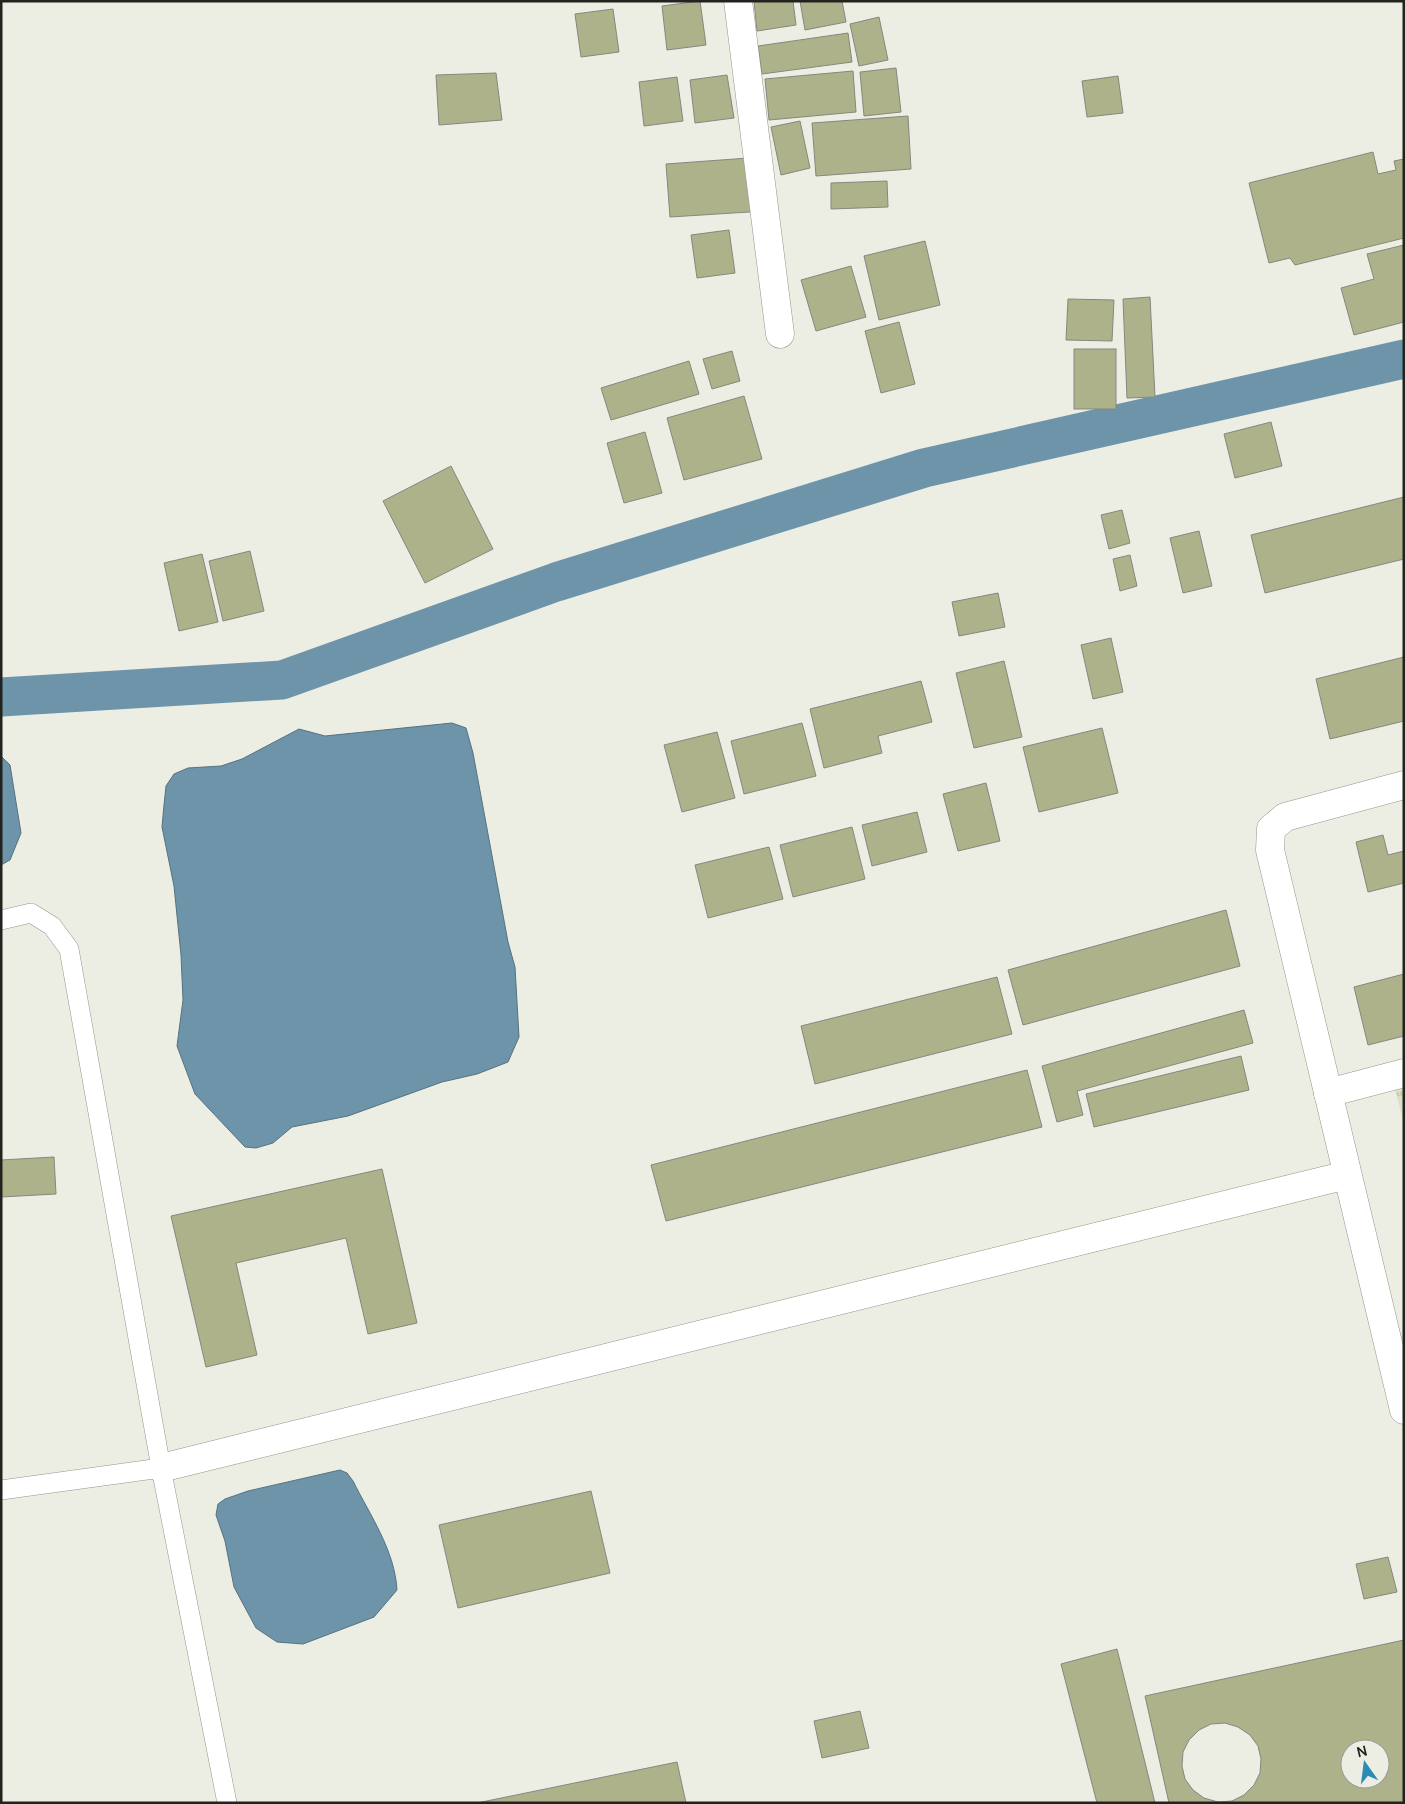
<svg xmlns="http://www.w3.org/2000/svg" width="1405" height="1804" viewBox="0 0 1405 1804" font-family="Manrope,sans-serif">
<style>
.park{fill:url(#park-tufts)}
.water{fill:#6d94a9;stroke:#567280}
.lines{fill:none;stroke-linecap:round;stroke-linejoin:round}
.canal{stroke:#6d94a9;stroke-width:39}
.building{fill:#aeb28b;stroke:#86877e;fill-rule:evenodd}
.service-casing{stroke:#94958c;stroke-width:20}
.minor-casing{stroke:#94958c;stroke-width:29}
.service{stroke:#fff;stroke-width:19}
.minor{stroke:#fff;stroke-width:28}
</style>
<defs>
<pattern id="park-tufts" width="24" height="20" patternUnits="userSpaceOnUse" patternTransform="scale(1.25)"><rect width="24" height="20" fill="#dee0c5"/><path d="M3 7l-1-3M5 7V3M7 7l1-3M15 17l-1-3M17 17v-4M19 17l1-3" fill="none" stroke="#bec0a9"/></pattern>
</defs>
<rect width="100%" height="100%" fill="#ecede3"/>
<path class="park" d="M1404 1088V1124L1395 1090Z"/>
<g class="water">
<path d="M452 723 466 728 473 753 508 942 515 967 519 1037 508 1062 477 1074 442 1082 348 1116 292 1127 273 1143 256 1148 245 1147 195 1094 177 1046 183 1000 181 955 174 886 162 827 164 805 166 786 174 774 188 768 221 766 242 759 299 729 325 736Z"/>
<path d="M1 756 10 765 21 833 10 860 1 865Z"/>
<path d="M340 1470 347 1473 353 1481C370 1515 395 1551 397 1590L374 1617 303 1644 277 1642 256 1628 234 1587 225 1541 216 1515 218 1504 225 1499 248 1491Z"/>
</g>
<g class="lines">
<path class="canal" d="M1 697 282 680 556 582 924 468 1404 359"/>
</g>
<g class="building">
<path d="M700 1 706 45 667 50 662 6Z"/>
<path d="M754 1H793L796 25 757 31Z"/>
<path d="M800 1H842L846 22 805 30Z"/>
<path d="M613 9 619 52 581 57 575 14Z"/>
<path d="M879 17 888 60 859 66 850 24Z"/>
<path d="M848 33 852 62 762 74 758 46Z"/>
<path d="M896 68 901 112 864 116 860 72Z"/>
<path d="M853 71 856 112 769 120 765 79Z"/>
<path d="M496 73 502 120 439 125 436 75Z"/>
<path d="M727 75 734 118 695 123 690 80Z"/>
<path d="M1118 76 1123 113 1087 117 1082 81Z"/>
<path d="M677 77 683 121 644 126 639 82Z"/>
<path d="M908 116 911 169 816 176 812 123Z"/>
<path d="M800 121 810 168 781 175 771 127Z"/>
<path d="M1373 152 1378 174 1396 170 1394 161 1404 159V238L1295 265 1290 258 1269 263 1249 183Z"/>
<path d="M762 157 765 211 670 217 666 164Z"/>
<path d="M887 181 888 207 831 209V183Z"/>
<path d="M729 230 735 273 697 278 691 235Z"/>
<path d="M925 241 940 305 879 320 864 256Z"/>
<path d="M1404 245V322L1354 335 1341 288 1374 279 1367 254Z"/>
<path d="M851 266 866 317 816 331 801 280Z"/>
<path d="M1150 297 1155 397 1127 398 1123 299Z"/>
<path d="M1068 299 1114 300 1112 341 1066 340Z"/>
<path d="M899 322 915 384 881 393 865 331Z"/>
<rect x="1074" y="349" width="42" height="60"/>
<path d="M732 351 740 381 712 389 703 359Z"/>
<path d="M689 361 699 394 611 420 601 388Z"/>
<path d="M744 396 762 459 684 480 667 418Z"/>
<path d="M1271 422 1282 466 1235 478 1224 434Z"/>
<path d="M645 432 662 493 624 503 607 443Z"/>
<path d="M451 466 493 549 425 583 383 501Z"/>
<path d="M1404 497V559L1265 593 1251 535Z"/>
<path d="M1122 510 1130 543 1109 549 1101 515Z"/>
<path d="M1199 531 1212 586 1183 593 1170 538Z"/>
<path d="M250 551 264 611 223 621 209 561Z"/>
<path d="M202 554 218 622 179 631 164 563Z"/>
<path d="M1130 555 1137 586 1120 591 1113 559Z"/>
<path d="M998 593 1005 627 959 636 952 602Z"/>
<path d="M1111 638 1123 692 1093 699 1081 645Z"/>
<path d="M1404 657V721L1330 739 1316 679Z"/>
<path d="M1004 661 1022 737 974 748 956 673Z"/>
<path d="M921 681 932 722 878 736 882 753 824 768 810 709Z"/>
<path d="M802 723 816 776 744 794 731 741Z"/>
<path d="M1102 728 1118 793 1039 812 1023 747Z"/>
<path d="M717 732 735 798 682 812 664 745Z"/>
<path d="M986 783 1000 841 958 851 943 794Z"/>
<path d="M917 812 927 852 872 866 862 825Z"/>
<path d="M852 827 865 879 793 897 780 845Z"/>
<path d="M1383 835 1388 855 1404 851V883L1368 892 1356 842Z"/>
<path d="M769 847 783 899 708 918 695 865Z"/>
<path d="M1226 910 1240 966 1023 1025 1008 970Z"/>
<path d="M1404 974V1036L1368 1045 1354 987Z"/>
<path d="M997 977 1012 1034 815 1084 801 1026Z"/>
<path d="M1244 1010 1253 1043 1077 1091 1083 1115 1057 1122 1042 1066Z"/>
<path d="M1241 1056 1249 1090 1094 1127 1086 1094Z"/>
<path d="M1027 1070 1042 1127 666 1221 651 1165Z"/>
<path d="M54 1157 56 1194 1 1197V1160Z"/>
<path d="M382 1169 417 1323 368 1334 346 1238 236 1263 257 1355 206 1367 171 1216Z"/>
<path d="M591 1491 610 1573 458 1608 439 1525Z"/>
<path d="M1388 1557 1397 1592 1364 1599 1356 1564Z"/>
<path d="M1404 1640V1803H1169L1145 1696ZM1225 1723 1238 1727 1250 1735 1258 1746 1261 1759 1260 1773 1254 1785 1244 1795 1232 1801 1218 1802 1204 1798 1193 1790 1185 1779 1182 1766 1183 1752 1189 1740 1199 1730 1211 1724ZM1350 1749H1380V1779H1350Z"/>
<path d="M1117 1649 1155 1803H1097L1061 1664Z"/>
<path d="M860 1711 869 1748 822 1758 814 1721Z"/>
<path d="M677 1762 686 1803H477Z"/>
</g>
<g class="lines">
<g class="service-casing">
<g id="service">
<path d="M1 920 31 913 52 926 69 949 161 1468 227 1803"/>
<path d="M1 1490 161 1468"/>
</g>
</g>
<g class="minor-casing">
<g id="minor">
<path d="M738 1 780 334"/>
<path d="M1404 785 1285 817 1271 829 1270 850 1404 1410"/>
<path d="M1328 1093 1404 1073"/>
<path d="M161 1468 1347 1175"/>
</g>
</g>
<use href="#service" class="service"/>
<use href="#minor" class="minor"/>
</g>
<rect width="1405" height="1804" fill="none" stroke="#22221f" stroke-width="5"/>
<g transform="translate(1365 1764) rotate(346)"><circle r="24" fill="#ecede3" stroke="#9b9c95"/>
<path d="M0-4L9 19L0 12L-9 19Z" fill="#2a8bb5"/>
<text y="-8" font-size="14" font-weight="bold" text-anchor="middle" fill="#22221f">N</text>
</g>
</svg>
